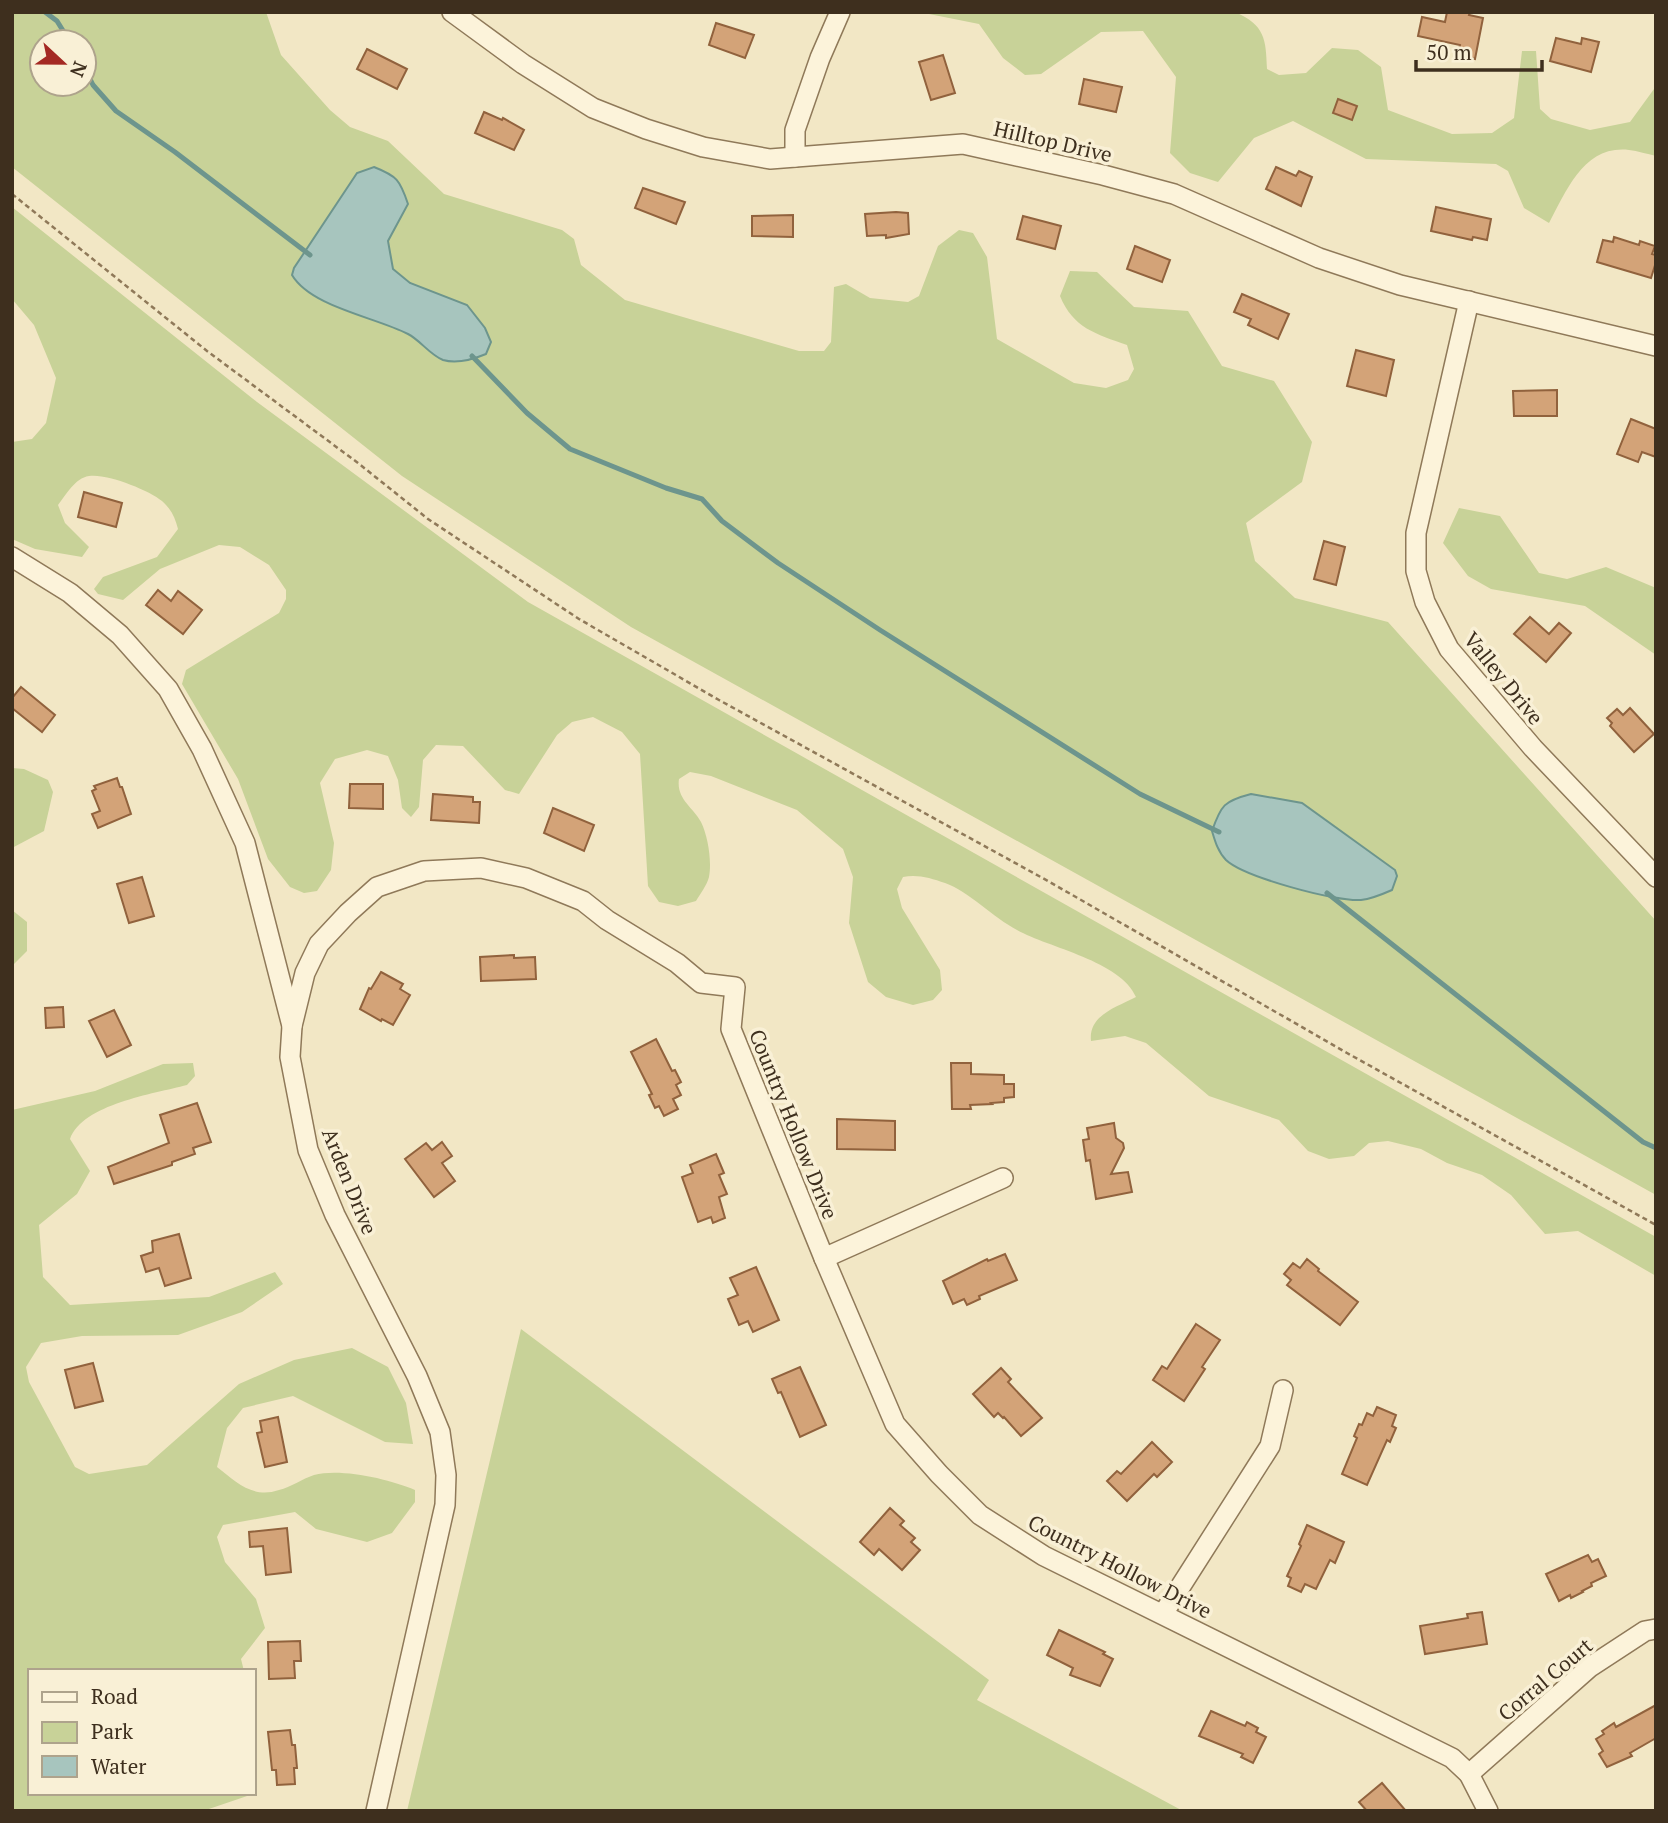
<svg xmlns="http://www.w3.org/2000/svg" width="1668" height="1823" viewBox="0 0 1668 1823" font-family="'PT Serif',serif">
<style>
.green{fill:#c8d298;fill-rule:evenodd}
.water{fill:#a7c5be;stroke:#6d958d;stroke-width:2}
.lines{fill:none;stroke-linecap:round;stroke-linejoin:round}
.stream{stroke:#6d958d;stroke-width:5}
.building{fill:#d3a378;stroke:#91623d;stroke-width:2}
.minor-casing{stroke:#8f7959;stroke-width:22}
.path{stroke:#8f7959;stroke-width:2.5;stroke-dasharray:5 3.5;stroke-linecap:butt}
.minor{stroke:#fcf3da;stroke-width:19}
.labels{text-anchor:middle;dominant-baseline:central;stroke-width:7;stroke-linejoin:round;paint-order:stroke}
.street-label{font-size:21px;fill:#3e2f1e;stroke:#f9f0d6}
</style>
<rect width="100%" height="100%" fill="#f2e7c5"/>
<g class="green">
<path d="M12 12H266L281 55 330 110 350 127 388 141 444 194 562 230 574 239 581 265 625 300 799 351H824L831 342 834 287 846 284 870 298 908 302 919 296 938 246 959 230 973 233 987 257 997 339 1074 383 1106 388 1128 380 1134 369 1127 345C1096 334 1073 328 1060 296L1070 271 1097 272 1134 307 1188 311 1222 366 1274 381 1312 442 1302 482 1246 523 1255 561 1295 598 1388 622 1656 921V1195L631 627 402 476 12 167ZM42 42H84V84H42ZM357 173 408 204 388 241 393 269 410 283 467 305 485 328 491 342 444 360C432 351 420 341 408 334 375 316 312 309 292 275L294 268Z"/>
<path d="M919 12H1235C1265 25 1266 39 1267 69L1279 75 1306 73 1332 48 1358 50 1381 67 1388 110 1452 134 1492 133 1514 118 1522 51H1536L1540 109 1551 119 1590 130 1630 122 1654 89 1656 48V156C1647 154 1638 151 1629 150 1584 145 1567 190 1549 223L1524 208 1508 171 1496 164 1366 159 1293 121 1254 138 1218 182 1190 173 1170 153 1176 77 1143 31 1101 32 1041 74 1025 75 1003 58 979 24Z"/>
<path d="M12 207 257 402 528 602 1656 1237V1276L1578 1231 1545 1234 1511 1195 1482 1175 1447 1163 1421 1149 1388 1141 1369 1143 1354 1156 1329 1159 1308 1151 1279 1120 1209 1096 1146 1043 1125 1036 1091 1041C1088 1015 1117 1007 1136 997 1121 961 1049 948 1017 930 994 918 968 891 945 883 931 878 917 874 903 877L897 889 902 908 940 970 942 990 933 1000 913 1005 886 997 868 982 849 923 853 877 843 849 797 810 711 776 690 772 679 779C676 799 693 807 701 822 708 836 712 861 709 877 707 885 700 894 696 901L678 906 659 902 648 886 640 754 622 732 593 717 572 722 557 735 519 794 505 790 463 746 436 745 423 760 419 807 411 817 402 808 398 780 388 756 367 750 335 759 320 783 334 843 331 870 317 891 304 893 290 887 268 859 238 779 182 684 186 670 279 613 286 599V590L269 565 240 547 219 545 160 569 123 600 98 594 94 589 103 577 157 557 178 529C175 517 171 509 162 501 149 490 106 473 89 476 75 478 66 495 58 505L65 523 89 547 82 557 35 549 12 539V442L32 439 46 423 56 378 34 325 12 299Z"/>
<path d="M1459 508 1500 516 1539 573 1567 579 1606 567 1656 588V655L1585 606 1491 589 1468 576 1443 543Z"/>
<path d="M12 768 24 769 48 780 53 792 44 831 12 848Z"/>
<path d="M12 910 27 922V951L12 966Z"/>
<path d="M193 1063 195 1076 187 1085C153 1094 83 1104 70 1139L90 1171 77 1194 39 1225 43 1277 70 1305 209 1297 275 1272 283 1284 242 1312 178 1335 82 1336 41 1343 26 1367 29 1382 75 1467 89 1474 147 1465 239 1384 294 1360 352 1348 388 1367 406 1403 413 1444 385 1442 293 1396 243 1408 227 1428 217 1467C236 1482 253 1499 279 1490 291 1487 302 1479 314 1475 341 1468 389 1479 415 1490V1502L392 1533 367 1542 316 1529 295 1512 223 1525 217 1537 225 1562 256 1599 265 1628 241 1659 244 1671H30V1793L253 1794 203 1811H12V1110L95 1091 163 1064Z"/>
<path d="M521 1329 989 1680 977 1700 1183 1811H407Z"/>
</g>
<g class="water">
<path d="M374 167C397 176 400 180 408 204L388 241 393 269 410 283 467 305 485 328 491 342 486 354C474 359 457 364 443 360 430 355 420 340 408 334 375 317 311 307 292 275L294 268 357 173Z"/>
<path d="M1251 794 1302 803 1395 870 1397 876 1392 890C1383 894 1371 899 1361 900 1336 902 1244 877 1226 860 1218 852 1215 841 1212 831 1221 805 1224 801 1251 794Z"/>
</g>
<g class="lines">
<g class="stream">
<path d="M45 12 57 21 70 42"/>
<path d="M84 67 93 85 116 111 175 152 310 255"/>
<path d="M472 356 527 413 570 449 666 488 702 499 722 521 778 563 880 630 1140 794 1219 832"/>
<path d="M1327 893 1643 1142 1656 1148"/>
</g>
</g>
<g class="building">
<path d="M1447 12H1470L1469 15 1483 18 1475 59 1458 55 1460 45 1418 36 1422 17 1445 22Z"/>
<path d="M716 23 754 35 745 58 709 45Z"/>
<path d="M1556 38 1581 44 1582 38 1599 42 1591 72 1550 61Z"/>
<path d="M367 49 407 69 397 89 357 69Z"/>
<path d="M943 55 955 93 931 100 919 62Z"/>
<path d="M1084 79 1122 87 1116 112 1079 104Z"/>
<path d="M1338 99 1357 106 1352 120 1333 113Z"/>
<path d="M484 112 502 120 503 118 524 130 514 150 475 133Z"/>
<path d="M1276 167 1296 176 1299 171 1312 177 1301 206 1266 189Z"/>
<path d="M643 188 685 202 676 224 635 208Z"/>
<path d="M1436 207 1491 219 1487 240 1473 237 1472 240 1431 231Z"/>
<path d="M896 212 908 213 909 234 886 238V235L867 236 865 214Z"/>
<path d="M793 215V237L752 236V216Z"/>
<path d="M1023 216 1061 226 1055 249 1017 239Z"/>
<path d="M1614 237 1639 245 1640 241 1655 246 1652 254 1656 255V262L1651 278 1597 262 1603 240 1613 242Z"/>
<path d="M1135 246 1170 260 1162 282 1127 269Z"/>
<path d="M1242 294 1289 314 1278 339 1248 325 1251 319 1234 312Z"/>
<path d="M1356 350 1394 360 1386 396 1347 386Z"/>
<path d="M1557 390V416H1514L1513 391Z"/>
<path d="M1631 419 1656 429V457L1642 452 1638 462 1617 454Z"/>
<path d="M84 492 122 503 116 527 78 517Z"/>
<path d="M1324 541 1345 547 1336 585 1314 579Z"/>
<path d="M158 590 171 601 178 591 202 610 183 634 146 605Z"/>
<path d="M1530 617 1549 634 1559 623 1571 633 1546 662 1514 634Z"/>
<path d="M21 687 55 715 42 732 12 708V698Z"/>
<path d="M1630 708 1654 734 1634 752 1610 726 1612 723 1607 718 1617 709 1623 715Z"/>
<path d="M117 778 120 787H122L131 814 98 828 92 814 100 811 92 791 96 789 94 786Z"/>
<path d="M350 784H383V809L349 808Z"/>
<path d="M433 794 473 797V802H480L479 823 431 820Z"/>
<path d="M553 808 594 825 584 851 544 833Z"/>
<path d="M142 877 154 916 129 923 117 884Z"/>
<path d="M514 955V958L535 957 536 979 481 981 480 957Z"/>
<path d="M381 972 403 984 400 989 410 995 393 1025 382 1019 381 1021 360 1009 369 988 371 989Z"/>
<path d="M63 1007 64 1027 46 1028 45 1008Z"/>
<path d="M114 1010 131 1045 107 1057 89 1021Z"/>
<path d="M656 1039 672 1071 675 1070 681 1082 676 1085 681 1095 673 1099 678 1109 664 1116 659 1106 655 1108 649 1095 652 1094 631 1052Z"/>
<path d="M951 1063H971V1074L1004 1075V1084H1014V1097L1004 1098V1102L991 1103 992 1104 970 1105 971 1109H952Z"/>
<path d="M197 1103 211 1142 193 1148 195 1154 172 1162V1165L114 1184 108 1167 169 1143 160 1115Z"/>
<path d="M837 1119 895 1121V1150L837 1149Z"/>
<path d="M1114 1123 1116 1138 1123 1143 1124 1148 1111 1174 1128 1172 1132 1192 1096 1199 1090 1160 1086 1161 1083 1140 1089 1139 1087 1128Z"/>
<path d="M442 1142 452 1156 442 1163 455 1181 434 1197 405 1159 426 1143 432 1150Z"/>
<path d="M716 1154 724 1173 719 1175 727 1194 719 1197 725 1218 713 1223 711 1217 698 1222 682 1177 693 1173 690 1165Z"/>
<path d="M179 1234 191 1278 165 1286 159 1268 146 1272 141 1256 153 1252 152 1241Z"/>
<path d="M1005 1254 1017 1280 979 1296 980 1299 967 1305 964 1299 953 1304 943 1281 987 1259 988 1261Z"/>
<path d="M1307 1259 1319 1269 1318 1271 1358 1302 1340 1325 1287 1285 1291 1280 1284 1274 1293 1263 1300 1268Z"/>
<path d="M756 1267 779 1320 753 1332 748 1321 739 1325 728 1299 738 1295 730 1278Z"/>
<path d="M1196 1324 1220 1340 1202 1367 1205 1369 1184 1401 1153 1380 1162 1366 1167 1369Z"/>
<path d="M93 1363 103 1401 75 1408 65 1370Z"/>
<path d="M800 1367 826 1425 800 1437 781 1392 778 1393 772 1379Z"/>
<path d="M1001 1368 1011 1379 1008 1382 1042 1418 1021 1436 1004 1417 1003 1418 998 1413 994 1417 973 1394Z"/>
<path d="M1377 1407 1396 1415 1392 1426 1396 1428 1390 1442 1387 1440 1367 1485 1342 1474 1357 1438 1354 1436 1359 1424 1362 1425 1367 1413 1373 1416Z"/>
<path d="M278 1417 287 1462 265 1467 257 1433 262 1432 260 1421Z"/>
<path d="M1152 1442 1172 1462 1157 1477 1154 1474 1127 1501 1107 1481 1117 1471 1121 1474Z"/>
<path d="M890 1508 904 1521 900 1525 915 1538 911 1542 920 1550 902 1570 879 1549 874 1555 860 1542Z"/>
<path d="M1307 1525 1344 1542 1335 1563 1330 1560 1316 1589 1305 1584 1301 1592 1288 1586 1291 1578 1287 1576 1301 1546 1299 1544Z"/>
<path d="M287 1528 291 1572 266 1575 263 1546 250 1547 249 1532Z"/>
<path d="M1588 1555 1592 1562 1598 1559 1606 1576 1591 1583 1592 1586 1582 1591 1583 1592 1571 1598 1570 1595 1559 1601 1546 1574Z"/>
<path d="M1482 1612 1487 1644 1425 1654 1420 1626 1468 1618 1467 1614Z"/>
<path d="M1059 1630 1105 1652 1103 1654 1113 1659 1100 1686 1070 1675 1073 1668 1047 1655Z"/>
<path d="M300 1641 301 1661H294L295 1678 269 1679 268 1642Z"/>
<path d="M1656 1705V1738L1630 1753 1632 1756 1607 1767 1599 1754 1603 1751 1596 1739 1604 1734 1602 1731 1614 1723 1616 1727Z"/>
<path d="M1211 1711 1245 1726 1247 1722 1258 1728 1256 1732 1266 1737 1253 1763 1241 1757 1243 1754 1199 1736Z"/>
<path d="M290 1730 292 1745H295L297 1768H294L295 1784 277 1785 276 1770H272L268 1732Z"/>
<path d="M1382 1783 1406 1811H1367L1359 1802Z"/>
</g>
<g class="lines">
<g class="minor-casing">
<g id="minor">
<path d="M452 12 523 64 593 108 646 129 703 147 770 159 963 144 1103 175 1174 194 1319 258 1400 285 1656 346"/>
<path d="M795 157V130L820 58 840 12"/>
<path d="M1469 301 1416 533V571L1425 602 1449 649 1533 748 1656 877"/>
<path d="M12 557 70 593 120 635 168 689 202 749 245 843 292 1026 290 1057 308 1150 335 1215 417 1376 440 1432 446 1475 445 1505 376 1811"/>
<path d="M292 1026 305 973 319 944 348 913 377 887 424 871 481 868 526 878 583 901 607 920 677 963 701 983 735 987 731 1029 824 1258 895 1424 939 1474 980 1515 1044 1556 1452 1758 1469 1774 1488 1811"/>
<path d="M824 1258 1003 1178"/>
<path d="M1163 1614 1270 1446 1283 1390"/>
<path d="M1469 1774 1590 1667 1645 1631 1656 1629"/>
</g>
</g>
<path class="path" d="M12 194 207 351 358 463 428 519 579 619 719 700 1048 881 1347 1053 1656 1225"/>
<use href="#minor" class="minor"/>
</g>
<g class="labels">
<g class="street-label">
<text transform="translate(1053 141) rotate(13)">Hilltop Drive</text>
<text transform="translate(1504 678) rotate(51)">Valley Drive</text>
<text transform="translate(794 1124) rotate(68)">Country Hollow Drive</text>
<text transform="translate(350 1181) rotate(68)">Arden Drive</text>
<text transform="translate(1120 1566) rotate(27)">Country Hollow Drive</text>
<text transform="translate(1545 1679) rotate(-40)">Corral Court</text>
</g>
</g>
<rect width="1668" height="1823" fill="none" stroke="#3e2f1e" stroke-width="28"/>
<rect x="28" y="1669" width="228" height="126" fill="#f9f0d6" stroke="#aea38c" stroke-width="2"/>
<rect x="42" y="1692" width="35" height="10" fill="#fcf3da" stroke="#aea38c" stroke-width="2"/>
<text x="91" y="1704" font-size="21" fill="#3e2f1e">Road</text>
<rect x="42" y="1722" width="35" height="21" fill="#c8d298" stroke="#aea38c" stroke-width="2"/>
<text x="91" y="1739" font-size="21" fill="#3e2f1e">Park</text>
<rect x="42" y="1756" width="35" height="21" fill="#a7c5be" stroke="#aea38c" stroke-width="2"/>
<text x="91" y="1774" font-size="21" fill="#3e2f1e">Water</text>
<g transform="translate(63 63) rotate(112)"><circle r="33" fill="#f9f0d6" stroke="#aea38c" stroke-width="2"/>
<path d="M0-5L12 26L0 18L-12 26Z" fill="#a42923"/>
<text y="-10" font-size="19" font-weight="bold" text-anchor="middle" fill="#3e2f1e">N</text>
</g>
<path d="M1416 60v10h126v-10" fill="none" stroke="#3e2f1e" stroke-width="3.5"/>
<text x="1426" y="60" font-size="21" fill="#3e2f1e" stroke="#f9f0d6" stroke-width="5" paint-order="stroke">50 m</text>
</svg>
